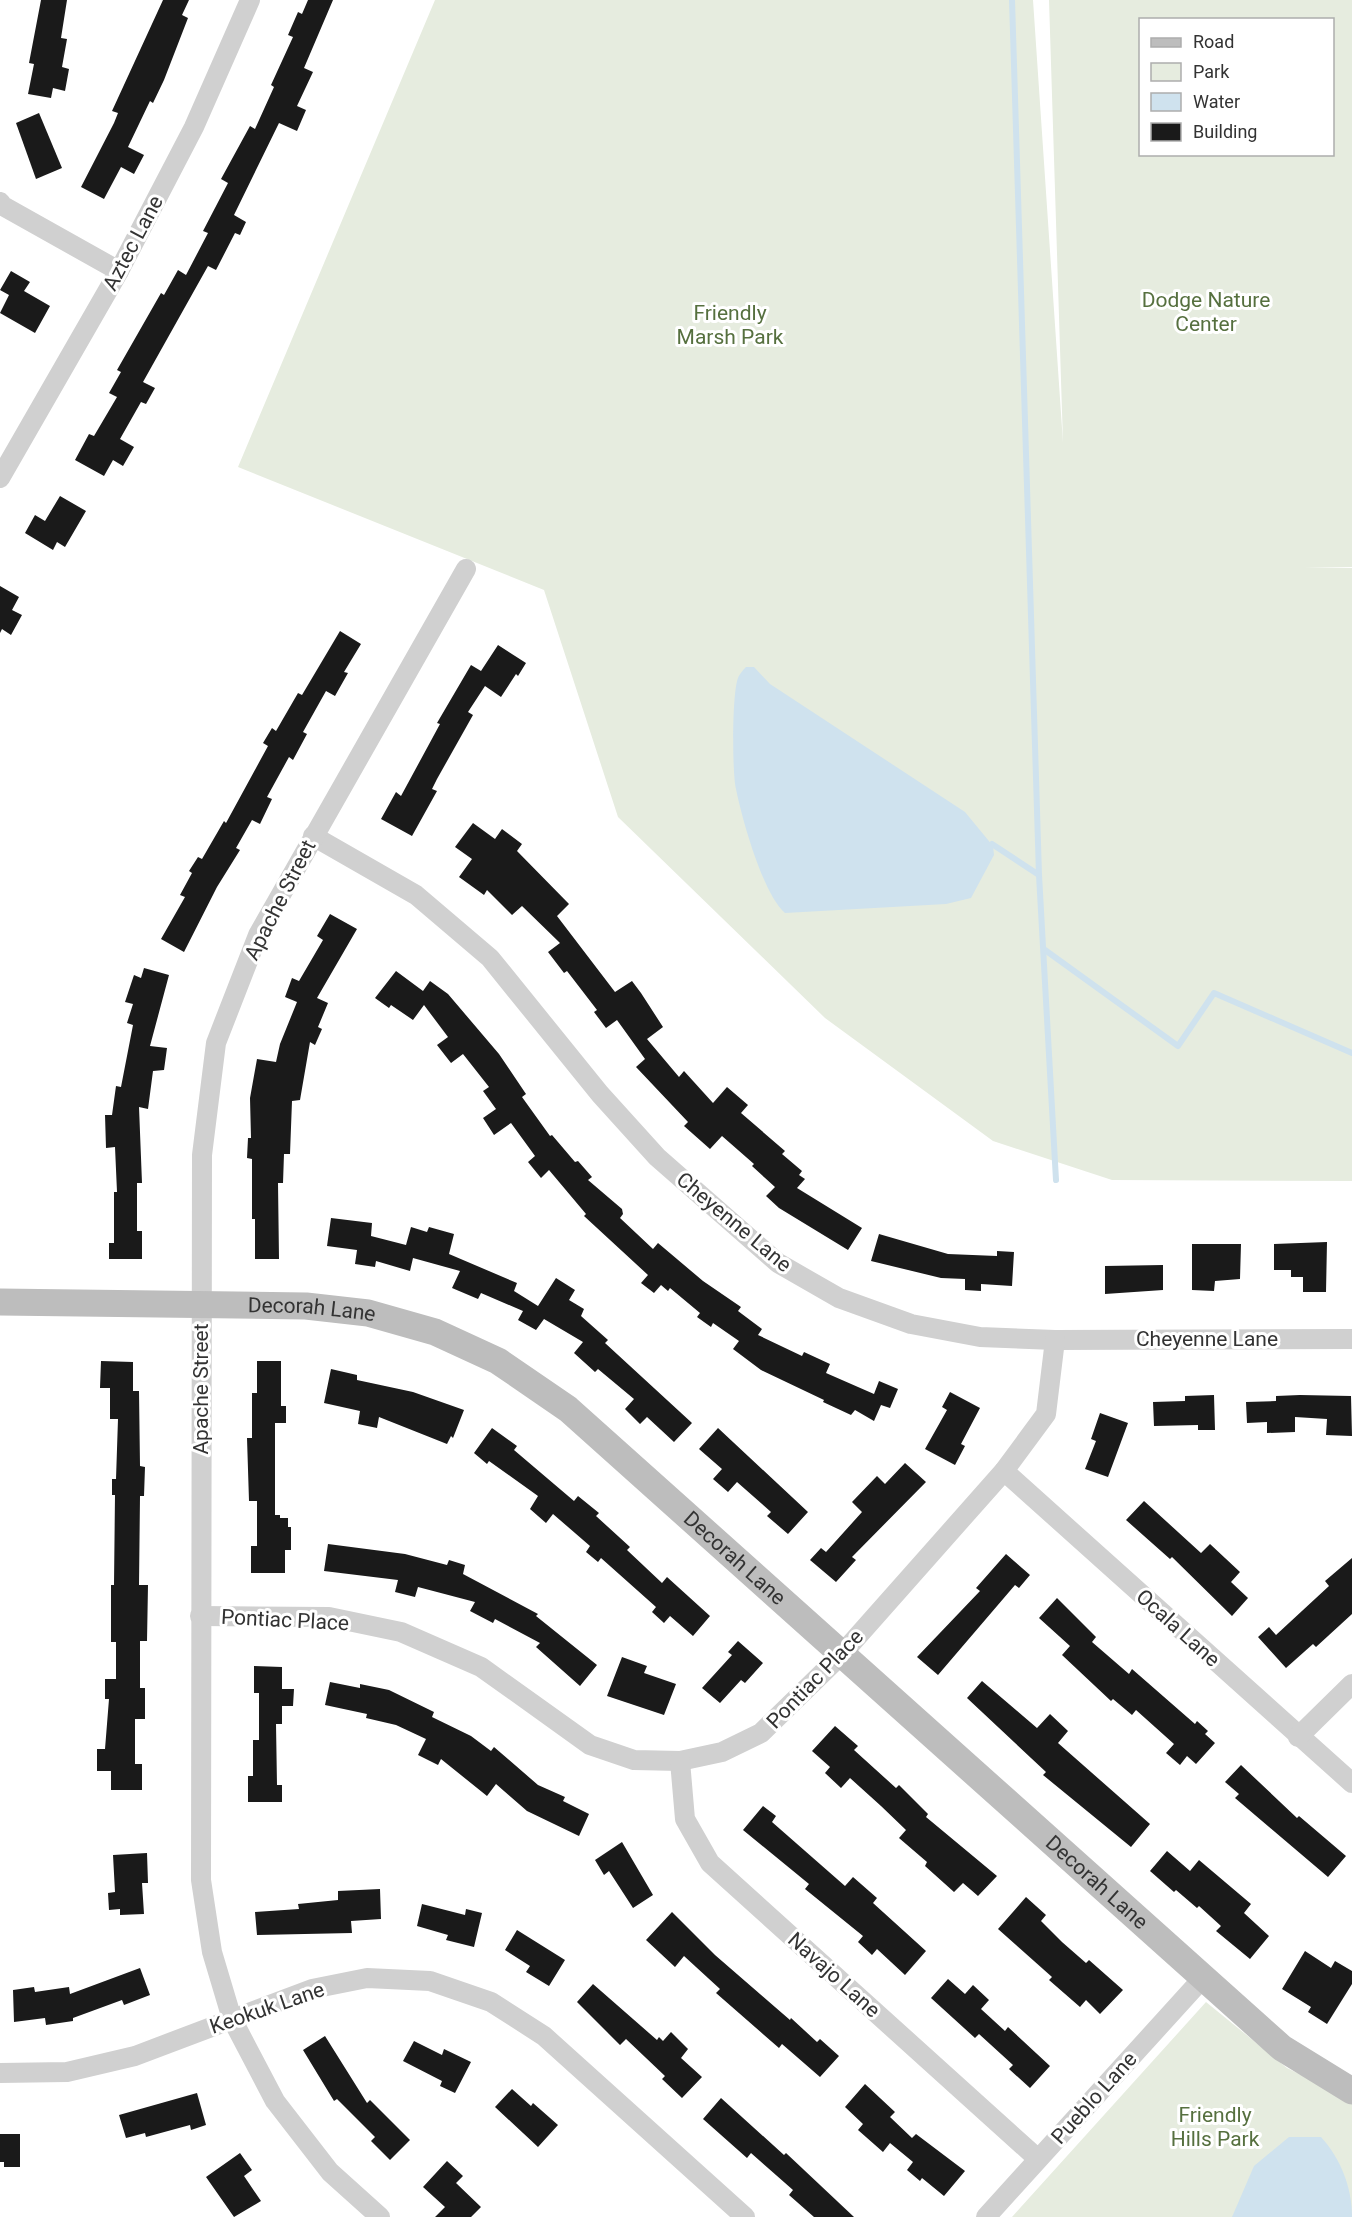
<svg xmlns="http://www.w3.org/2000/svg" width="1352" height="2217" viewBox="0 0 1352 2217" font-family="Roboto,sans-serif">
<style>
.green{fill:#e6ecdf;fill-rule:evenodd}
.water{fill:#cfe2ee}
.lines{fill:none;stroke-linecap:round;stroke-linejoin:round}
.stream{stroke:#cfe2ee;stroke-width:6}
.building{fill:#1a1a1a}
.street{stroke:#d0d0d0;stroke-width:20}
.secondary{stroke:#bdbdbd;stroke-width:27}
.labels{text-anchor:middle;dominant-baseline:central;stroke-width:6;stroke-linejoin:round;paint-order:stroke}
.street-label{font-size:21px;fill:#333;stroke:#fff}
.park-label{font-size:21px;fill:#56703f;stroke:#fff}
</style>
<rect width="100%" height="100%" fill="#fff"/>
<g class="green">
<path d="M435 0H1033L1063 443 1049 0H1352V567H1304L1352 568V1181L1112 1180 993 1141 825 1018 618 817 544 590 238 467ZM1140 20H1332V154H1140Z"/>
<path d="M1206 2002 1287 2068 1352 2100V2217H1012Z"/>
</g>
<g class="water">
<path d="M746 667H754L770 684 965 812 993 846 994 855 971 898 946 904 785 913C763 894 742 819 736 789 732 773 732 693 738 678 739 675 743 670 746 667Z"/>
<path d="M1289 2137H1321C1341 2159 1352 2188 1352 2217H1232L1254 2166Z"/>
</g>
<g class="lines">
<g class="stream">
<path d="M1012 0 1039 875 1056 1180"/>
<path d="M992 844 1039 875"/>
<path d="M1045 950 1178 1046 1214 993 1352 1053"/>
</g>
</g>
<g class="building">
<path d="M41 0H67L61 38 67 39 62 67 69 69 65 91 53 88 51 98 28 94 34 64 29 63Z"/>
<path d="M163 0H189L182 15 188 18 164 80 153 103 150 101 128 147 144 155 134 174 121 167 104 199 81 187 114 123 118 113 112 111Z"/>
<path d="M308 0H333L304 68 313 72 297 106 306 110 297 131 279 123 234 215 246 222 240 235 235 233 216 270 208 266 143 382 155 388 146 404 141 402 120 439 134 447 123 466 113 460 104 476 75 460 89 434 94 436 117 397 109 393 121 372 117 370 161 293 164 295 178 270 186 275 208 233 203 231 228 183 221 179 250 126 255 129 274 87 271 85 293 37 288 35 298 12 302 14Z"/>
<path d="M39 113 62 168 36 179 16 123Z"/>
<path d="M11 271 30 282 24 291 50 306 35 333 0 313 9 295 0 290Z"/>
<path d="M60 496 86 511 65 547 57 542 53 550 25 533 35 515 45 521Z"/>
<path d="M0 586 19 597 12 610 22 615 11 635 2 629 0 633Z"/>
<path d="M340 631 361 644 344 672 348 673 335 696 326 691 303 732 307 734 293 760 289 757 267 797 272 799 260 824 252 820 236 848 240 850 217 887 184 952 161 939 185 897 180 895 192 873 189 871 198 857 202 859 224 821 226 823 268 746 263 743 272 728 276 731 298 693 302 695Z"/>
<path d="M498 645 526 663 518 676 516 674 501 697 485 686 468 712 473 715 437 779 432 789 437 791 412 836 381 819 396 792 401 796 440 724 437 723 471 665 481 671Z"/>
<path d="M473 823 495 839 502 829 522 844 517 851 569 904 557 916 615 992 632 981 641 993 663 1027 647 1039 679 1077 684 1071 713 1103 727 1087 748 1105 741 1113 785 1151 782 1154 802 1171 799 1175 805 1179 797 1188 862 1228 848 1250 779 1208 766 1196 775 1187 752 1166 754 1164 722 1136 710 1149 684 1126 688 1122 636 1067 645 1059 617 1020 606 1028 594 1012 597 1010 567 971 564 973 548 952 560 943 522 906 512 915 487 890 484 895 459 877 472 859 455 847Z"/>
<path d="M330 914 357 929 317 998 328 1003 318 1027 322 1029 315 1045 310 1042 300 1100 292 1101 290 1154H284L283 1183H278L279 1259H255V1219H252V1159L247 1158 248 1138H251L250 1098 257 1059 276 1062 280 1044 297 1002 285 997 292 978 299 981 323 940 317 936Z"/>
<path d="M144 968 169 975 150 1046 167 1048 164 1070 153 1071 148 1109 139 1107 142 1183H137V1231H142V1259H109V1243H114V1192H117L115 1147 106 1148 105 1115H112L116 1086 121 1087 133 1025 127 1023 133 1004 125 1002 134 975 141 978Z"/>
<path d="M396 971 423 991 430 981 448 994 499 1054 526 1094 522 1097 550 1136 552 1135 575 1162 578 1161 592 1177 588 1180 622 1209 623 1214 620 1218 653 1249 658 1243 703 1281 741 1307 738 1311 762 1329 758 1335 802 1356 804 1352 830 1364 826 1373 874 1394 879 1381 898 1389 890 1408 881 1405 874 1421 855 1410 851 1415 823 1402 824 1400 761 1370 733 1349 739 1341 713 1323 711 1327 697 1317 700 1313 670 1288 668 1291 661 1285 654 1293 641 1283 648 1275 584 1216 586 1214 549 1170 541 1178 528 1162 535 1156 511 1123 494 1135 483 1118 496 1109 483 1091 489 1087 463 1054 451 1063 437 1045 448 1037 424 1005 413 1020 391 1005 389 1008 375 998Z"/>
<path d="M331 1218 372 1223 371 1236 406 1245 411 1227 427 1232 429 1227 454 1234 449 1254 517 1283 514 1291 538 1306 556 1278 575 1290 569 1300 584 1309 581 1316 608 1340 605 1343 692 1423 674 1442 647 1417 640 1424 625 1409 634 1399 598 1369 595 1372 574 1353 583 1342 544 1319 536 1330 518 1320 523 1311 481 1293 478 1299 452 1288 460 1271 413 1258 410 1271 376 1261 375 1267 355 1264 357 1250 327 1246Z"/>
<path d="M879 1234 948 1254 997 1256V1251L1014 1252 1012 1286 981 1284V1291L965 1290V1279L941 1278 871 1261Z"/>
<path d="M1327 1242 1326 1292H1303V1277H1291V1270H1274V1244Z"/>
<path d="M1192 1244H1241L1240 1279 1215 1281 1214 1291 1192 1290Z"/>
<path d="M1163 1265V1290L1105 1294V1266Z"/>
<path d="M101 1361 133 1362V1391H139L140 1466 145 1467 144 1496H140L139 1585H148L147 1641H140V1688H145V1719H135V1764H142V1790H111V1771H97V1749H105L109 1699H105V1679H116V1642H111V1585H114L115 1495H112V1479H116L118 1419H110V1388H100Z"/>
<path d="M257 1361H281V1406H286V1423H275V1515H280V1518H288V1527H291V1550H285V1573H251V1546H257V1501H249L247 1438H252V1393H257Z"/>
<path d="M331 1369 357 1375V1380L413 1392 464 1410 453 1438 451 1436 447 1444 379 1417 377 1428 358 1424 360 1411 324 1403Z"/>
<path d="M950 1392 980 1408 961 1444 965 1446 955 1465 925 1449 947 1410 942 1407Z"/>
<path d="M1214 1395 1215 1430H1198V1425L1154 1426 1153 1402 1185 1401V1396Z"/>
<path d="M1300 1395 1351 1396 1352 1436 1326 1435 1327 1419 1295 1417V1432L1267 1433V1422L1247 1423 1246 1402 1276 1401V1396Z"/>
<path d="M1100 1413 1128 1423 1108 1477 1085 1469 1096 1441 1091 1439Z"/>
<path d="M492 1428 517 1446 514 1450 574 1501 578 1496 599 1513 596 1516 630 1547 627 1550 662 1583 667 1577 710 1616 693 1636 670 1616 664 1623 652 1612 656 1607 601 1558 598 1562 586 1552 590 1546 553 1514 546 1523 530 1509 538 1496 489 1461 487 1464 474 1453Z"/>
<path d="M718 1428 808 1512 788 1534 767 1516 771 1512 737 1482 728 1492 713 1479 722 1469 699 1449Z"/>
<path d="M905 1463 926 1482 852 1557 856 1560 836 1582 810 1560 821 1548 826 1552 862 1512 852 1502 877 1476 885 1484Z"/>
<path d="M1144 1501 1201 1553 1210 1544 1240 1572 1231 1582 1248 1598 1232 1616 1172 1557 1170 1559 1126 1520Z"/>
<path d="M328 1544 405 1554 447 1565 449 1560 465 1565 463 1574 538 1614 536 1616 597 1665 580 1686 536 1647 540 1643 495 1619 493 1623 470 1611 475 1602 418 1587 415 1597 395 1592 398 1580 324 1571Z"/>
<path d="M1006 1554 1030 1575 1019 1588 1015 1585 938 1675 917 1657 980 1591 976 1588Z"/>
<path d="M1352 1558V1614L1316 1647 1313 1644 1286 1668 1258 1637 1269 1627 1276 1635 1329 1586 1325 1581Z"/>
<path d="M1057 1598 1096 1637 1092 1642 1129 1674 1132 1669 1195 1724 1197 1721 1208 1731 1205 1734 1215 1743 1196 1764 1187 1756 1180 1765 1166 1753 1174 1744 1136 1710 1132 1715 1113 1699 1111 1701 1062 1655 1070 1646 1039 1618Z"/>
<path d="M738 1641 763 1663 745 1683 741 1680 720 1703 702 1688 732 1655 728 1652Z"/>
<path d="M622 1657 647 1666 644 1673 676 1684 664 1715 607 1696Z"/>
<path d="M254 1666 282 1667V1689H294L293 1706H282V1724H276L277 1785H282V1802H248V1776H253V1740H259V1693H254Z"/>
<path d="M982 1681 1037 1728 1050 1714 1068 1731 1058 1743 1150 1824 1131 1847 1043 1775 1046 1772 967 1698Z"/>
<path d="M330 1682 360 1688V1684L389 1690 434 1712 432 1717 471 1736 491 1751 494 1747 538 1785 565 1797 563 1801 589 1814 579 1836 527 1811 496 1784 487 1796 441 1759 438 1765 418 1755 426 1739 396 1725 366 1718 367 1714 325 1705Z"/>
<path d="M835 1726 858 1746 854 1750 896 1788 899 1785 928 1814 926 1817 997 1876 978 1896 963 1883 954 1892 925 1866 927 1862 899 1838 906 1830 881 1806 850 1778 841 1788 825 1773 830 1767 812 1751Z"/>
<path d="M1241 1765 1297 1818 1299 1816 1346 1856 1328 1877 1235 1798 1239 1794 1225 1782Z"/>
<path d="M763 1806 776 1816 772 1822 845 1886 853 1877 877 1898 873 1903 926 1951 905 1975 877 1949 872 1955 858 1942 863 1936 805 1889 809 1884 743 1830Z"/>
<path d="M622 1842 653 1895 633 1908 609 1871 604 1875 595 1860Z"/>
<path d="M1167 1851 1190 1871 1199 1860 1251 1904 1244 1913 1269 1936 1250 1959 1216 1931 1221 1926 1199 1906 1197 1908 1176 1890 1174 1892 1150 1871Z"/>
<path d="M147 1853 148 1883H142L144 1914 120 1915V1909L109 1910 108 1893 115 1892 113 1855Z"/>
<path d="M380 1889 381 1919 351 1921 352 1933 257 1935 255 1912 299 1909 298 1904 338 1900V1891Z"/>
<path d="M1026 1897 1046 1915 1041 1921 1062 1942 1086 1963 1089 1960 1123 1990 1100 2014 1086 2000 1080 2007 1049 1980 1052 1977 998 1929Z"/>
<path d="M422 1904 465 1915 466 1909 482 1913 474 1947 446 1940 448 1935 417 1926Z"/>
<path d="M672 1912 715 1955 790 2020 791 2018 817 2042 820 2039 839 2056 820 2077 782 2044 779 2048 716 1993 720 1989 684 1956 675 1967 646 1940Z"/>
<path d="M517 1930 565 1960 549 1986 526 1972 530 1966 505 1950Z"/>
<path d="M1305 1951 1331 1968 1335 1961 1352 1971V1984L1327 2024 1308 2012 1311 2007 1282 1989Z"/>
<path d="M140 1968 150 1995 124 2005 122 2000 73 2018V2021L46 2025 45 2018 14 2022 13 1990 34 1987 35 1992 69 1987 70 1994Z"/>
<path d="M948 1979 965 1994 973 1985 989 2000 981 2009 1005 2031 1008 2027 1050 2066 1030 2088 1009 2069 1013 2065 979 2034 975 2038 931 1998Z"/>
<path d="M593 1984 657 2040 659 2037 663 2041 671 2032 688 2049 681 2058 702 2077 682 2098 662 2079 665 2076 626 2039 620 2045 577 2002Z"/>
<path d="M325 2036 367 2103 370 2100 410 2140 390 2160 371 2141 375 2137 337 2099 334 2101 303 2050Z"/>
<path d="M414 2041 442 2055 444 2049 471 2062 455 2093 440 2086 442 2081 403 2061Z"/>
<path d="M865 2084 895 2112 890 2117 912 2138 916 2134 965 2171 944 2196 922 2178 920 2181 907 2170 913 2162 890 2143 883 2152 858 2130 863 2124 845 2107Z"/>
<path d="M512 2089 531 2106 533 2103 558 2125 538 2147 495 2107Z"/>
<path d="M197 2093 206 2125 191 2130 190 2125 146 2137 145 2133 126 2138 119 2115Z"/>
<path d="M721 2098 784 2155 786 2153 854 2217H814L789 2195 793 2190 751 2153 747 2158 703 2119Z"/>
<path d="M0 2134H20V2167H4V2162H0Z"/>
<path d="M240 2153 252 2170 244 2176 261 2201 234 2217 206 2177Z"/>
<path d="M447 2161 463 2176 456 2183 481 2207 471 2217H435L445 2207 423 2187Z"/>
</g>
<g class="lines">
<g class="street">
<path d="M0 202 3 206 119 271"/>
<path d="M0 478 119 271 194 127 250 0"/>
<path d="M313 836 416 895 490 958 600 1094 657 1157 778 1263 839 1298 911 1324 980 1337 1055 1340 1352 1339"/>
<path d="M1004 1471 1352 1783"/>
<path d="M200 1616 329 1617 401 1632 481 1667 590 1745 634 1760 680 1761 722 1752 761 1733 841 1655 1004 1471 1046 1414 1055 1340"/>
<path d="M1298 1737 1352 1684"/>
<path d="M680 1761 685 1819 710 1863 1038 2159"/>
<path d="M0 2073 67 2072 135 2056 312 1989 367 1978 430 1981 491 2002 544 2036 745 2217"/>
<path d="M380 2217 330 2172 275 2101 232 2019 212 1952 201 1880 202 1155 216 1043 258 935 466 569"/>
<path d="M986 2217 1202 1979"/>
</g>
<path class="secondary" id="s1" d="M0 1302 306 1306 368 1313 435 1332 498 1361 568 1409 1282 2048 1352 2091"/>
</g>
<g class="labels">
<g class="street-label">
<text transform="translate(133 243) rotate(-62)">Aztec Lane</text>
<text transform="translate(280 900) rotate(-63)">Apache Street</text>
<text transform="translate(734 1222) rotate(40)">Cheyenne Lane</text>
<text stroke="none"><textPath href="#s1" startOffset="312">Decorah Lane</textPath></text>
<text x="1207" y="1339">Cheyenne Lane</text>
<text transform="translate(201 1389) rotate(-90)">Apache Street</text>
<text stroke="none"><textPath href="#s1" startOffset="816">Decorah Lane</textPath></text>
<text transform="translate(285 1620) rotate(3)">Pontiac Place</text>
<text transform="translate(1178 1628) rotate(42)">Ocala Lane</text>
<text transform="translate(815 1679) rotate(-46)">Pontiac Place</text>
<text stroke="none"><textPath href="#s1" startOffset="1302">Decorah Lane</textPath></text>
<text transform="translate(834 1975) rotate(42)">Navajo Lane</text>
<text transform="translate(267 2008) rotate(-19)">Keokuk Lane</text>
<text transform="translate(1094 2098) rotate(-48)">Pueblo Lane</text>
</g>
<g class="park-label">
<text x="1206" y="300">Dodge Nature<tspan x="1206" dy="24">Center</tspan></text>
<text x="730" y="313">Friendly<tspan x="730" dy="24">Marsh Park</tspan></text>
<text x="1215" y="2115">Friendly<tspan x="1215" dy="24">Hills Park</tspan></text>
</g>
</g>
<rect x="1139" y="18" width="195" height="138" fill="#ffffff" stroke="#adadad" stroke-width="1.5"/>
<rect x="1151" y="38" width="30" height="9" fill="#bdbdbd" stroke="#adadad" stroke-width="1.5"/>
<text x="1193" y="48" font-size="18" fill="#333333">Road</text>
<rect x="1151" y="63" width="30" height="18" fill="#e6ecdf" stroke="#adadad" stroke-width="1.5"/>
<text x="1193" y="78" font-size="18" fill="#333333">Park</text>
<rect x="1151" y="93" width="30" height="18" fill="#cfe2ee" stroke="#adadad" stroke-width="1.5"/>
<text x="1193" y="108" font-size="18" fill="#333333">Water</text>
<rect x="1151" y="123" width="30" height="18" fill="#1a1a1a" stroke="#adadad" stroke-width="1.5"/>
<text x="1193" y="138" font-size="18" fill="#333333">Building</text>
</svg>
